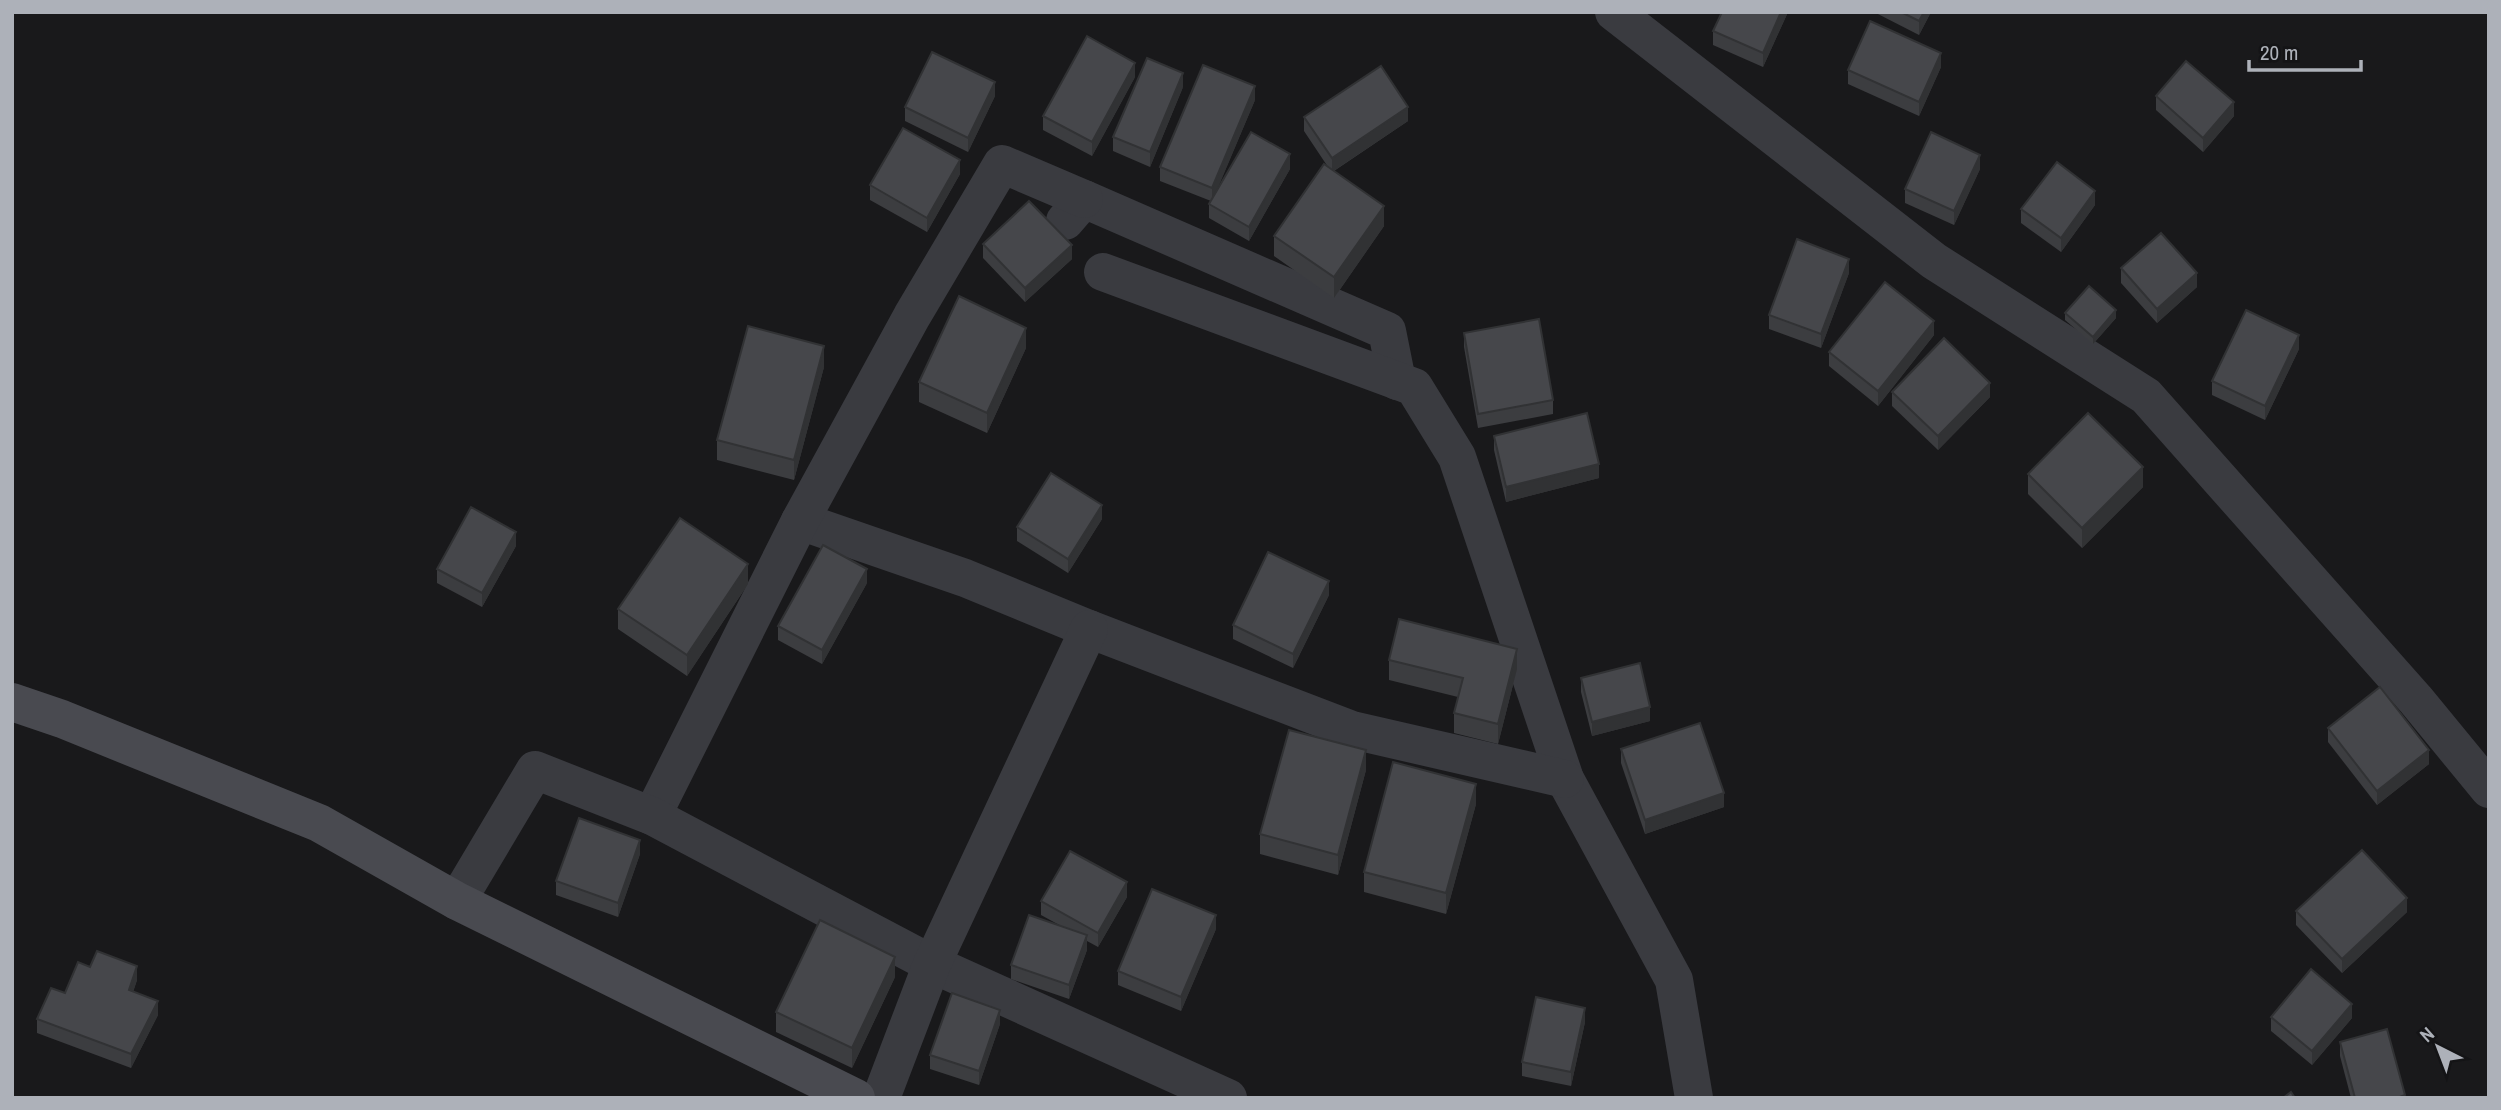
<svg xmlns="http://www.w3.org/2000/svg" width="2501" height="1110" viewBox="0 0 2501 1110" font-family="'Archivo Narrow',sans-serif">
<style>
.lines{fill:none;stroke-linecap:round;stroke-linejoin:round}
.street{stroke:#3a3b40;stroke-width:38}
.secondary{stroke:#494a50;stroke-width:38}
.wall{fill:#3c3d40}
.shaded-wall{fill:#313234}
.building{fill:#46474b;stroke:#313234;stroke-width:2}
</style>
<rect width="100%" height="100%" fill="#19191b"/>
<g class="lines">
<g class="street">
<path d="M1614 12 1934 261 2146 396 2416 700 2489 789"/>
<path d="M1065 221 1084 199 1387 331 1397 381"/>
<path d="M1103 272 1414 387 1457 457 1565 779 1674 980 1694 1098"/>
<path d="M800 521 965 578 1089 629 1352 730 1565 779"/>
<path d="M652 816 800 521 912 316 1002 164 1084 199"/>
<path d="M457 901 535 770 652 816 932 964 1228 1098"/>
<path d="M881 1098 932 964 1089 629"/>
</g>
<path class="secondary" d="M12 702 62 719 319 823 457 901 856 1098"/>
</g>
<g class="wall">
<path d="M1788 12 1763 67 1713 45V31Z"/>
<path d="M1874 12H1931L1919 35Z"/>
<path d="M1941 67 1919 116 1848 84V70Z"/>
<path d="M1135 77 1092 156 1043 130V116Z"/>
<path d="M1183 87 1150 167 1113 151V137Z"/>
<path d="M995 96 968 152 905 121V107Z"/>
<path d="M2156 96 2234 116 2203 152 2156 110Z"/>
<path d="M1255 100 1215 194 1290 169 1249 241 1209 218V204L1211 201 1160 181V167Z"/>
<path d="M1304 117 1408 121 1334 171 1384 226 1334 298 1274 256V236L1328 167 1304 131Z"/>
<path d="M1980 169 1954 225 1905 203V189Z"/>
<path d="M960 174 927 232 870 200V185Z"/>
<path d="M2095 205 2061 252 2021 223V209Z"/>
<path d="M983 244 1072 259 1025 302 983 258Z"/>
<path d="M2121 268 2197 287 2157 323 2121 283Z"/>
<path d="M1849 273 1821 348 1769 329V315Z"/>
<path d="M2065 313 2116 318 2093 344 2065 320Z"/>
<path d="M1464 333 1553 400V414L1478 428 1464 347Z"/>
<path d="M1934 335 1878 406 1829 366V352Z"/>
<path d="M1026 348 987 433 919 402V382Z"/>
<path d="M2299 349 2265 420 2212 395V381Z"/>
<path d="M824 367 794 480 717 460V440Z"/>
<path d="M1892 392 1990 397 1938 450 1892 406Z"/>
<path d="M1494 436 1599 478 1506 502 1494 450Z"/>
<path d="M2028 474 2143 487 2082 548 2028 494Z"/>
<path d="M1102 519 1068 573 1017 541V527Z"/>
<path d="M516 546 482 607 437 583V569Z"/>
<path d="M867 583 822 664 778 640V626Z"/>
<path d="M748 584 687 676 618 629V609Z"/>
<path d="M1329 595 1293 668 1233 639V625Z"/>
<path d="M1389 660 1517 669 1498 744 1454 733V713L1458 697 1389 680Z"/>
<path d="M1581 678 1650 721 1592 736 1581 692Z"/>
<path d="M2328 728 2429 764 2377 805 2328 742Z"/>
<path d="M1621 749 1724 807 1645 834 1621 763Z"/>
<path d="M1366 770 1338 875 1260 854V834Z"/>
<path d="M1476 804 1446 914 1364 892V872Z"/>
<path d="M640 854 618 917 556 895V881Z"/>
<path d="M1127 897 1098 947 1087 941V950L1069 999 1011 979V965L1061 926 1041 915V901Z"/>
<path d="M2296 911 2407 912 2342 973 2296 925Z"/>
<path d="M1216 929 1181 1011 1118 985V971Z"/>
<path d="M90 967 137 980 133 992 158 1015 131 1068 37 1033V1019L65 993Z"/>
<path d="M895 977 852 1068 776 1032V1012Z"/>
<path d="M2271 1017 2352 1018 2312 1065 2271 1031Z"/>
<path d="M1585 1022 1571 1086 1522 1076V1062Z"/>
<path d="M1000 1024 979 1085 930 1069V1055Z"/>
<path d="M2340 1042 2405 1098H2351L2340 1056Z"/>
</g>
<g class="shaded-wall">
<path d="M1781 12H1788L1763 67V53Z"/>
<path d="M1924 12H1931L1919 35V21Z"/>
<path d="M1941 53V67L1919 116V102Z"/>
<path d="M1135 63V77L1092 156V142Z"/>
<path d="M1183 73V87L1150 167V152Z"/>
<path d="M995 82V96L968 152V138Z"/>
<path d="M1255 86V100L1212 202V188Z"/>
<path d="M2234 102V116L2203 152V138Z"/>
<path d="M1408 107V121L1332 172V158Z"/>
<path d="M1290 154V169L1249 241V227Z"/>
<path d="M1980 155V169L1954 225V211Z"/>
<path d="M960 160V174L927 232V218Z"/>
<path d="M2095 191V205L2061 252V238Z"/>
<path d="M1384 206V226L1334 298V277Z"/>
<path d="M1072 245V259L1025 302V288Z"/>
<path d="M1849 259V273L1821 348V334Z"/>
<path d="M2197 273V287L2157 323V309Z"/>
<path d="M2116 310V318L2093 344V337Z"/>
<path d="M1934 321V335L1878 406V391Z"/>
<path d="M1026 328V348L987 433V413Z"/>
<path d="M2299 335V349L2265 420V406Z"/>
<path d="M824 346V367L794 480V460Z"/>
<path d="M1990 383V397L1938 450V436Z"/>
<path d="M1599 464V478L1506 502V487Z"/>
<path d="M2143 467V487L2082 548V528Z"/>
<path d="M1102 505V519L1068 573V559Z"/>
<path d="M516 532V546L482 607V593Z"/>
<path d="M748 564V584L687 676V655Z"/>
<path d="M867 569V583L822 664V650Z"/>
<path d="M1329 581V595L1293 668V654Z"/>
<path d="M1517 649V669L1498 744V724Z"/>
<path d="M1650 707V721L1592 736V722Z"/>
<path d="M1366 750V770L1338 875V855Z"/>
<path d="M2429 750V764L2377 805V791Z"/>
<path d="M1476 784V804L1446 914V893Z"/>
<path d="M1724 793V807L1645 834V820Z"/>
<path d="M640 840V854L618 917V903Z"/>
<path d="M1127 882V897L1098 947V933Z"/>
<path d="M2407 898V912L2342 973V959Z"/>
<path d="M1216 915V929L1181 1011V997Z"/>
<path d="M1087 935V950L1069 999V985Z"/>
<path d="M895 957V977L852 1068V1048Z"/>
<path d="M137 966V980L129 1004V990Z"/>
<path d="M158 1001V1015L131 1068V1054Z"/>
<path d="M2352 1004V1018L2312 1065V1051Z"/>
<path d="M1585 1008V1022L1571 1086V1072Z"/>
<path d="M1000 1010V1024L979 1085V1071Z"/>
</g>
<g class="building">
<path d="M1722 12H1781L1763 53 1713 31Z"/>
<path d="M1901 12H1924L1919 21Z"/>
<path d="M1870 21 1941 53 1919 102 1848 70Z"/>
<path d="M1087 36 1135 63 1092 142 1043 116Z"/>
<path d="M932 52 995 82 968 138 905 107Z"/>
<path d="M1147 58 1183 73 1150 152 1113 137Z"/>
<path d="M2186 61 2234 102 2203 138 2156 96Z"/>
<path d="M1203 65 1255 86 1212 188 1160 167Z"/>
<path d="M1381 66 1408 107 1332 158 1304 117Z"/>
<path d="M903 128 960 160 927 218 870 185Z"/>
<path d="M1251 132 1290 154 1249 227 1209 204Z"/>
<path d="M1931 132 1980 155 1954 211 1905 189Z"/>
<path d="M2057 162 2095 191 2061 238 2021 209Z"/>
<path d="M1324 164 1384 206 1334 277 1274 236Z"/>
<path d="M1029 201 1072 245 1025 288 983 244Z"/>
<path d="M2161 233 2197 273 2157 309 2121 268Z"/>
<path d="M1797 239 1849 259 1821 334 1769 315Z"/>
<path d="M1885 282 1934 321 1878 391 1829 352Z"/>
<path d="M2089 286 2116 310 2093 337 2065 313Z"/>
<path d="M959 296 1026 328 987 413 919 382Z"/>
<path d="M2246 310 2299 335 2265 406 2212 381Z"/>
<path d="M1539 319 1553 400 1478 414 1464 333Z"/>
<path d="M748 326 824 346 794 460 717 440Z"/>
<path d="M1944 338 1990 383 1938 436 1892 392Z"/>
<path d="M1587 413 1599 464 1506 487 1494 436Z"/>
<path d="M2088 413 2143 467 2082 528 2028 474Z"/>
<path d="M1051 473 1102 505 1068 559 1017 527Z"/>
<path d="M471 507 516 532 482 593 437 569Z"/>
<path d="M680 518 748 564 687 655 618 609Z"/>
<path d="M823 545 867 569 822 650 778 626Z"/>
<path d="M1268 552 1329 581 1293 654 1233 625Z"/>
<path d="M1399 619 1517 649 1498 724 1454 713 1463 678 1389 660Z"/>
<path d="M1640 663 1650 707 1592 722 1581 678Z"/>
<path d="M2380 687 2429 750 2377 791 2328 728Z"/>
<path d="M1700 723 1724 793 1645 820 1621 749Z"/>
<path d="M1289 730 1366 750 1338 855 1260 834Z"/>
<path d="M1393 762 1476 784 1446 893 1364 872Z"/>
<path d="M579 818 640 840 618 903 556 881Z"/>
<path d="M2362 850 2407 898 2342 959 2296 911Z"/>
<path d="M1070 851 1127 882 1098 933 1041 901Z"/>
<path d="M1152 889 1216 915 1181 997 1118 971Z"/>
<path d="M1029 915 1087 935 1069 985 1011 965Z"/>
<path d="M820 920 895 957 852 1048 776 1012Z"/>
<path d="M97 951 137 966 129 990 158 1001 131 1054 37 1019 51 988 65 993 78 962 90 967Z"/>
<path d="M2311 969 2352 1004 2312 1051 2271 1017Z"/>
<path d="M952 993 1000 1010 979 1071 930 1055Z"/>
<path d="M1536 997 1585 1008 1571 1072 1522 1062Z"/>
<path d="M2387 1029 2405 1095 2397 1098H2355L2340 1042Z"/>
<path d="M2291 1092 2295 1098H2283Z"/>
</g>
<rect width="2501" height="1110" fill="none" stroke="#adb1b9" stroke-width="28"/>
<g transform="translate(2438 1047) rotate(318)" stroke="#141416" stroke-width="5" paint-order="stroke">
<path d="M0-5L12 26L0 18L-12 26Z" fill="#adb1b9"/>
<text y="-10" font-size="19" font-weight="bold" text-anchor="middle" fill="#adb1b9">N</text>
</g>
<path d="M2249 60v10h112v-10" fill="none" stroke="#adb1b9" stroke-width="3.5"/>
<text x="2260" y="60" font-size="21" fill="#adb1b9" stroke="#141416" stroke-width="5" paint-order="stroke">20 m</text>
</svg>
